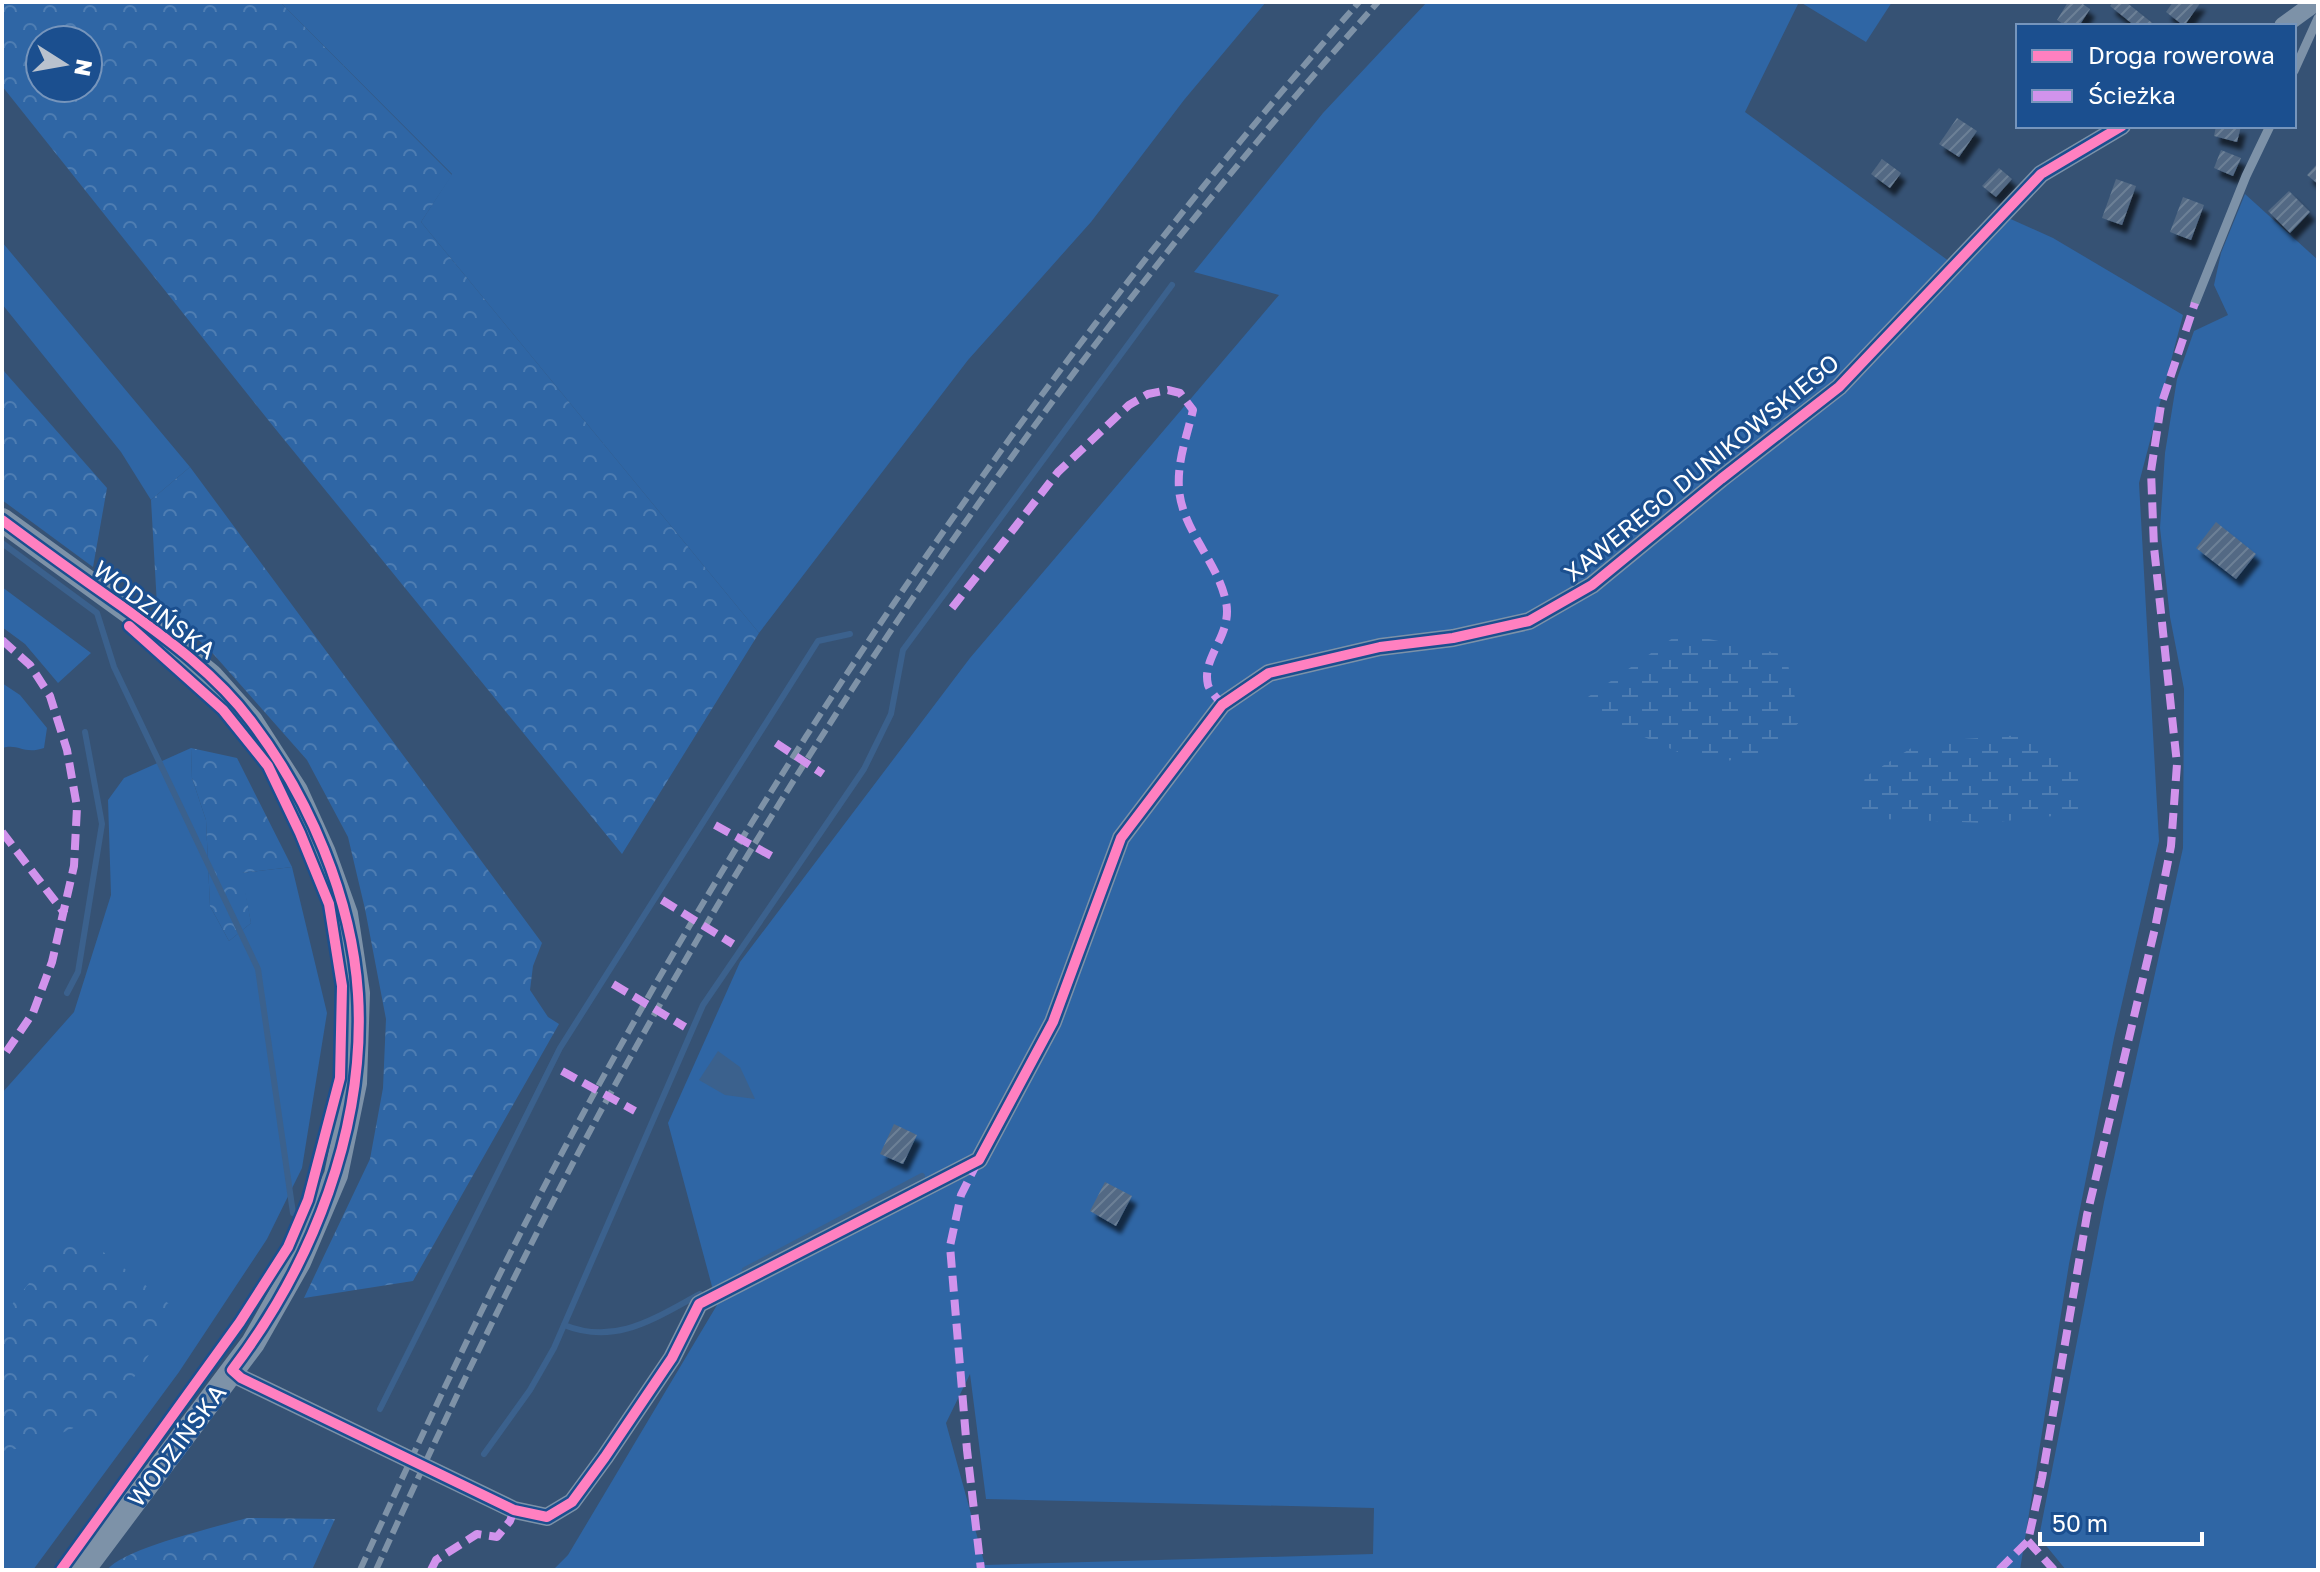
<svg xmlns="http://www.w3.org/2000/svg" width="2320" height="1572" viewBox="0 0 2320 1572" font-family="'Golos Text',sans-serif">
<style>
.grass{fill:#2f66a5;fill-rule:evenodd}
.forest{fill:url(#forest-crowns);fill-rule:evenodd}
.wetland{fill:url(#wetland-marsh)}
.water{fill:#3b618d}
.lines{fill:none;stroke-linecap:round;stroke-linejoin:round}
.stream{stroke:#3b618d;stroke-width:6}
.building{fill:url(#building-hatch);filter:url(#shadow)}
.service{stroke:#7d92a8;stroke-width:9}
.minor{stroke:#7d92a8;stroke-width:18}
.tertiary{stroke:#7d92a8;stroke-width:24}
.rail{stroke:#7e92a7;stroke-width:6;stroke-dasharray:14 6;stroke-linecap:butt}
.quiet{stroke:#d193ec;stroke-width:8;stroke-dasharray:16 8;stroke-linecap:butt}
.cycleway-casing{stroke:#1b4f8f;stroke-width:15}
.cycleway{stroke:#ff80c0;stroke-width:10}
.labels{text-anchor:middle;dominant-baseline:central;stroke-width:6;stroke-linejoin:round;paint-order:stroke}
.street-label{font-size:24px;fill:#fff;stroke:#1b4f8f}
</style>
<defs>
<pattern id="forest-crowns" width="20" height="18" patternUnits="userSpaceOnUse" patternTransform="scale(2)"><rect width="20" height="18" fill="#2f66a5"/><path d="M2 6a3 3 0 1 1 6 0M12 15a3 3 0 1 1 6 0" fill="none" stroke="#4e7db2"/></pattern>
<pattern id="wetland-marsh" width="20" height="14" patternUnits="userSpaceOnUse" patternTransform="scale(2)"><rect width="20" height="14" fill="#2f66a5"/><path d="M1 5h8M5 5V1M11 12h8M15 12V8" fill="none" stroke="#4e7db2"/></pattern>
<pattern id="building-hatch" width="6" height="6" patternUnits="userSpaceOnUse" patternTransform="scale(2)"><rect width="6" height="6" fill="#526984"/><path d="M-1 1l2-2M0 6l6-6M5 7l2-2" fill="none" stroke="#6c8096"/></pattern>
<filter id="shadow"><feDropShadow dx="5" dy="8" stdDeviation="2" flood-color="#0009"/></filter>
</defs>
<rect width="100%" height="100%" fill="#365274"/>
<g class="grass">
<path d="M280 2H1266L1184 100 1091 222 968 360 759 633 421 222 452 174Z"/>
<path d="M1427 2H1799L1745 112 1957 267 2004 216 2053 238 2183 315 2139 483 2159 841 2114 1038 2069 1264 2020 1570H553L568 1555 717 1305 668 1123 740 962 970 658 1279 295 1194 272 1323 113ZM970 1374 986 1499 1374 1508 1373 1554 985 1565 946 1423Z"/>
<path d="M1800 2H1892L1866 42Z"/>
<path d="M2245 194 2318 260V1570H2066L2039 1537 2104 1202 2183 848 2184 689 2170 617 2160 528 2165 453 2177 379 2194 331 2228 315 2214 285 2221 253Z"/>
<path d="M2 242 190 467 151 500 121 452 2 304Z"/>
<path d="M2 587 91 653 58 683 25 644 2 627Z"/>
<path d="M2 683 20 695 47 728 44 748C23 755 19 743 2 748Z"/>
<path d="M191 748 192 778 206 820 210 906 229 941 251 923 241 873 292 867 327 1013 302 1168 267 1239 179 1372 33 1570H2V1093L74 1012 111 895 108 800 124 778Z"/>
</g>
<g class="forest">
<path d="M2 2H280L452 175 421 222 759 633 622 854 273 426 2 86ZM40 40H88V88H40Z"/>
<path d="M2 369 107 488 93 567 2 500Z"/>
<path d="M190 467 542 943 533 966 530 990 548 1017 559 1024 413 1281 304 1298 370 1159 383 1088 386 1019 365 909 348 837 307 760 208 648 157 605 151 500Z"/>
<path d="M191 748 237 758 292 867 242 873 251 923 229 941 210 906 206 820 192 778Z"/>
<path d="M73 1228 178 1311 111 1412 29 1447 2 1451V1317Z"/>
<path d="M247 1518 335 1519 312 1570H107C124 1548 217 1527 247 1518Z"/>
</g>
<g class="wetland">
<path d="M1680 633 1786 655 1800 722 1765 751 1709 766 1575 706Z"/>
<path d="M2022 735 2078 765 2081 813 1986 823 1857 818 1865 777 1921 742Z"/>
</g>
<path class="water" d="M718 1051 740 1067 755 1099 725 1095 699 1080Z"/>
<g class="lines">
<g class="stream">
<path d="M2 543 97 613 114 667 258 969 293 1213"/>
<path d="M67 993 78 972 102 824 85 732"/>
<path d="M745 1270 922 1176"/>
<path d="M564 1325C616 1346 655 1318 700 1294"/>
<path d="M380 1409 560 1048 818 641 850 634"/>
<path d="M484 1454 530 1390 554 1348 703 1005 864 769 891 714 903 650 1172 285"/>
</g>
</g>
<g class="building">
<path d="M2068 2H2080L2090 9 2079 26H2066L2057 20Z"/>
<path d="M2113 2H2126L2156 26H2135L2110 6Z"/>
<path d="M2173 2H2201L2184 26 2166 12Z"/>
<path d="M1957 118 1977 131 1959 157 1939 144Z"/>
<path d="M2216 126H2241L2237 142 2214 136Z"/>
<path d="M2221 150 2241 158 2233 176 2214 168Z"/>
<path d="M1882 159 1901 173 1890 188 1871 174Z"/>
<path d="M2318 163V184L2307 175Z"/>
<path d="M1999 168 2012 179 1996 197 1982 186Z"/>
<path d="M2116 179 2136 186 2122 225 2102 218Z"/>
<path d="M2289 191 2310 212 2290 233 2268 211Z"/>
<path d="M2183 197 2204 205 2191 240 2170 232Z"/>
<path d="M2216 522 2256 554 2236 579 2196 548Z"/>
<path d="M894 1124 917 1135 903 1164 880 1154Z"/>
<path d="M1105 1182 1132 1196 1116 1226 1090 1211Z"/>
</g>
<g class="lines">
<g class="service">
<path d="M2294 71 2318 18"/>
<path d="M2195 303 2246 176 2270 126"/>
</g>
<g class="minor">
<path d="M2283 26 2316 2"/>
<path d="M232 1370 241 1378 514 1510 547 1517 572 1502 605 1457 672 1358 699 1304 979 1160 1053 1022 1121 838 1222 705 1269 673 1380 647 1453 638 1529 621 1592 585 1721 479 1839 387 2041 174 2122 126"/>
</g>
<path class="tertiary" d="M2 520 161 635 211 676 251 721 296 791 324 853 346 914 358 993 355 1083 336 1175 299 1262 253 1343 83 1570"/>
<g class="rail">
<path d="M360 1570C429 1419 499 1269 578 1123 795 722 1058 345 1359 2"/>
<path d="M376 1570C443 1422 513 1275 590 1131 807 727 1072 344 1378 2"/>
</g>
<g class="quiet">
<path d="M952 608 1058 472 1129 405 1148 394 1168 390 1180 393 1193 410C1187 436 1177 461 1179 489 1182 530 1218 562 1226 602 1233 635 1201 657 1208 685 1210 691 1218 699 1222 705"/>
<path d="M2 640 30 665 50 696 67 750 77 807 74 866 52 962 33 1013 2 1058"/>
<path d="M776 743 823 774"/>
<path d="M715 825 777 859"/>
<path d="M2 832 65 914"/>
<path d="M662 900 733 944"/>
<path d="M613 984 685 1027"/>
<path d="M562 1071 635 1111"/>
<path d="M978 1161 961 1195 950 1246 967 1450 981 1570"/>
<path d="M2028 1541 2054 1570"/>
<path d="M431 1570 436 1560 477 1534 497 1537 510 1521 514 1510"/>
<path d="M1999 1570 2028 1541 2042 1478 2087 1215 2155 928 2171 846 2177 764 2154 547 2151 471 2161 405 2195 303"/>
</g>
<g class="cycleway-casing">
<g id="cycleway">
<path d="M2 520C41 549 80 577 120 605 167 639 216 674 251 721 309 797 352 898 358 994 366 1128 313 1264 232 1370L241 1378 514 1510 547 1517 572 1502 605 1457 672 1358 699 1304 979 1160 1053 1022 1121 838 1222 705 1269 673 1380 647 1453 638 1529 621 1592 585 1721 479 1839 387 2041 174 2122 126"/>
<path d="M61 1570 240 1322 288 1247 308 1200 340 1078 342 986 329 904 300 833 268 766 223 710 129 626"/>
</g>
</g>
<use href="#cycleway" class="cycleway"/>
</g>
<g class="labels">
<g class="street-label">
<text transform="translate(1701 467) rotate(-39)">XAWEREGO DUNIKOWSKIEGO</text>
<text transform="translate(155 609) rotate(37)">WODZIŃSKA</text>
<text transform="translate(176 1445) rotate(-53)">WODZIŃSKA</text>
</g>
</g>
<rect width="2320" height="1572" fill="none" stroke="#ffffff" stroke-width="8"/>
<rect x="2016" y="24" width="280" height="104" fill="#1b4f8f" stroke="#7695bc" stroke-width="2"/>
<rect x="2032" y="50" width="40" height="12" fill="#ff80c0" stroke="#7695bc" stroke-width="2"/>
<text x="2088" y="64" font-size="24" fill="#ffffff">Droga rowerowa</text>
<rect x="2032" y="90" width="40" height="12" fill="#d193ec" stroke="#7695bc" stroke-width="2"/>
<text x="2088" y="104" font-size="24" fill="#ffffff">Ścieżka</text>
<g transform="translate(64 64) rotate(101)"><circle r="38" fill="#1b4f8f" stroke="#7695bc" stroke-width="2"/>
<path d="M0-6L14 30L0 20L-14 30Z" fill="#b9c2ce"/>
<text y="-12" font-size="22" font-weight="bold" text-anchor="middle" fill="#ffffff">N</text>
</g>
<path d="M2040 1532v12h162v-12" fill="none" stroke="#ffffff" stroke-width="4"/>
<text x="2052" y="1532" font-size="24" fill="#ffffff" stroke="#1b4f8f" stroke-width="6" paint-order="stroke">50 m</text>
</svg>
